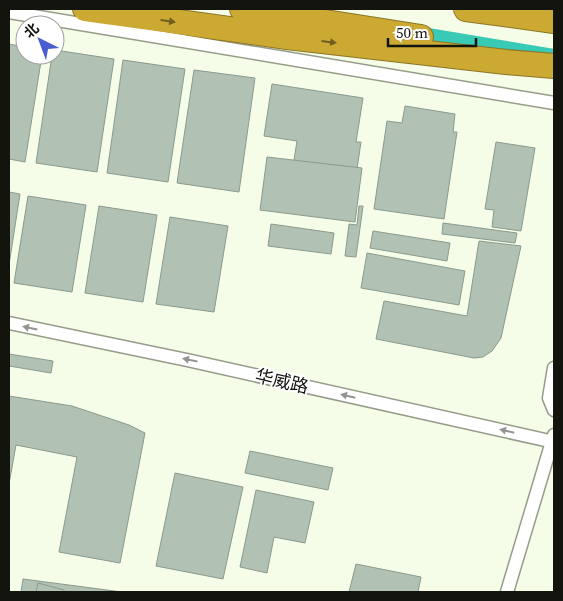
<svg xmlns="http://www.w3.org/2000/svg" width="563" height="601" viewBox="0 0 563 601" font-family="'Source Serif 4','Noto Sans SC',serif">
<style>
.lines{fill:none;stroke-linecap:round;stroke-linejoin:round}
.canal{stroke:#39cab6;stroke-width:12}
.building{fill:#b1c2b4;stroke:#8a9a8d}
.street-casing{stroke:#969c8a;stroke-width:15}
.highway-casing{stroke:#8b7526;stroke-width:26}
.street{stroke:#fff;stroke-width:12}
.highway{stroke:#cca933;stroke-width:24}
.oneway{fill:#6f5e20}
.oneway2{fill:#949592}
.labels{text-anchor:middle;dominant-baseline:central;stroke-width:4;stroke-linejoin:round;paint-order:stroke}
.street-label{font-size:18px;fill:#12140d;stroke:#fff}
</style>
<rect width="100%" height="100%" fill="#f5fce8"/>
<g class="lines">
<path class="canal" d="M416 32 554 55"/>
</g>
<g class="building">
<path d="M9 44 25 47V55H42L25 162 9 159Z"/>
<path d="M55 50 114 59 97 172 36 163 52 55H55Z"/>
<path d="M123 60 185 69 168 182 107 173Z"/>
<path d="M194 70 255 78 239 192 177 183Z"/>
<path d="M272 84 363 98 356 142H361L353 196 290 186 297 141 264 136Z"/>
<path d="M405 106 455 114 453 132H457L444 219 374 209 387 121 402 123Z"/>
<path d="M496 142 535 148 521 231 492 227 494 210 485 209Z"/>
<path d="M267 157 362 168 355 222 260 210Z"/>
<path d="M9 192 20 194 9 265Z"/>
<path d="M28 196 86 205 72 292 14 283Z"/>
<path d="M99 206 157 215 143 302 85 293Z"/>
<path d="M359 206H363L356 257 345 256 349 224 357 225Z"/>
<path d="M170 217 228 226 214 312 156 304Z"/>
<path d="M443 223 517 233 515 243 442 234Z"/>
<path d="M271 224 334 233 331 254 268 246Z"/>
<path d="M373 231 450 243 447 261 370 248Z"/>
<path d="M479 241 521 246 501 338 492 351 483 357 474 358 376 339 384 301 467 316Z"/>
<path d="M367 253 465 271 459 305 361 288Z"/>
<path d="M9 354 53 361 51 373 9 366Z"/>
<path d="M9 396 72 406 129 425 145 433 120 563 59 552 77 457 16 445 9 484Z"/>
<path d="M250 451 333 468 328 490 245 473Z"/>
<path d="M175 473 243 487 223 579 156 566Z"/>
<path d="M256 490 314 502 305 543 274 537 267 573 240 567Z"/>
<path d="M356 564 421 577 418 592H349Z"/>
<path d="M23 579 122 592H21Z"/>
<path d="M38 583 64 590V592H36Z"/>
</g>
<g class="lines">
<g class="street-casing">
<g id="street">
<path d="M9 12 554 103"/>
<path d="M9 323 187 360 554 442"/>
<path d="M554 368 549 398 554 410"/>
<path d="M507 592 554 435"/>
</g>
</g>
<g class="highway-casing">
<g id="highway">
<path d="M85 9 287 37 506 62 554 66"/>
<path d="M242 9 421 37"/>
<path d="M466 9 554 21"/>
</g>
</g>
<use href="#street" class="street"/>
<use href="#highway" class="highway"/>
</g>
<defs><path id="oneway-solid" d="M-6-.8H1V-3.2L6.5 0L1 3.2V.8H-6Z" transform="scale(1.25)"/></defs>
<g class="oneway">
<use href="#oneway-solid" transform="translate(168 21) rotate(8)"/>
<use href="#oneway-solid" transform="translate(329 42) rotate(7)"/>
</g>
<g class="oneway2">
<use href="#oneway-solid" transform="translate(30 328) rotate(-168)"/>
<use href="#oneway-solid" transform="translate(190 360) rotate(-168)"/>
<use href="#oneway-solid" transform="translate(348 396) rotate(-167)"/>
<use href="#oneway-solid" transform="translate(507 431) rotate(-167)"/>
</g>
<g class="labels">
<g class="street-label">
<text transform="translate(282 381) rotate(13)">华威路</text>
</g>
</g>
<rect width="563" height="601" fill="none" stroke="#12140d" stroke-width="20"/>
<g transform="translate(40 40) rotate(318)"><circle r="24" fill="#ffffff" stroke="#a0a19e"/>
<path d="M0-4L9 19L0 12L-9 19Z" fill="#495cd0"/>
<text y="-8" font-size="14" font-weight="bold" text-anchor="middle" fill="#12140d">北</text>
</g>
<path d="M388 38v8h88v-8" fill="none" stroke="#12140d" stroke-width="2.5"/>
<text x="396" y="38" font-size="15" fill="#12140d" stroke="#ffffff" stroke-width="4" paint-order="stroke">50 m</text>
</svg>
